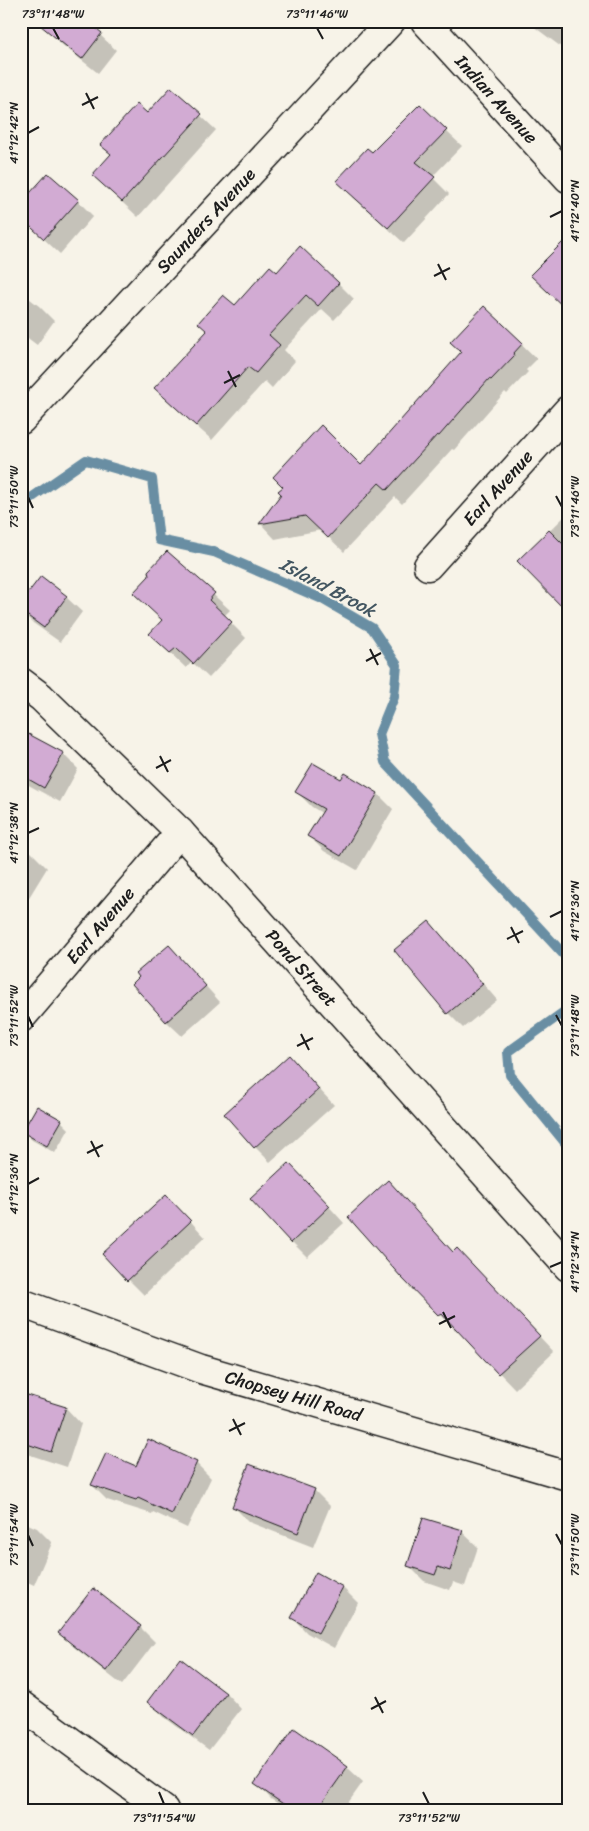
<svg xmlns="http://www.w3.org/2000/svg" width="589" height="1831" viewBox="0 0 589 1831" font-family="Sriracha,sans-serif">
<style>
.shadow{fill:#0003}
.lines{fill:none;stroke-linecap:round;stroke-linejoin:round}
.stream{stroke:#698ea3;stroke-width:10}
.building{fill:#d2abd3;stroke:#1c1c1c}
.street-casing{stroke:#1c1c1c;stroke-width:31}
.secondary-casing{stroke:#1c1c1c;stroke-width:31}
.street{stroke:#f7f3e8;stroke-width:28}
.secondary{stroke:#f7f3e8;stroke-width:28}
.ticks{fill:none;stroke:#1c1c1c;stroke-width:2}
.labels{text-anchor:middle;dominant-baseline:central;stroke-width:4;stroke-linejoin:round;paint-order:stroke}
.street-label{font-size:18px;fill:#1c1c1c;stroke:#f7f3e8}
.water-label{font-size:19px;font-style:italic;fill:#425560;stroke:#f7f3e8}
.neatline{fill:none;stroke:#1c1c1c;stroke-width:2}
.ticks-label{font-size:12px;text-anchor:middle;fill:#1c1c1c}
</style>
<rect width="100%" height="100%" fill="#f7f3e8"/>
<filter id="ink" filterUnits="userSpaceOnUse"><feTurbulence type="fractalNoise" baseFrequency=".02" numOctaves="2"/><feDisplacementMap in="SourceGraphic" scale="10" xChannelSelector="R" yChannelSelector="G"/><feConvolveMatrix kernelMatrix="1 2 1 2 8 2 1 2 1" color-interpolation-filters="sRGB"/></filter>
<g filter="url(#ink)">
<g class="shadow">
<path d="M85 21 116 50 98 73 60 43 45 28Z"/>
<path d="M528 21H568V52L533 26Z"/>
<path d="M171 88 216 130 138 217 109 190 147 115Z"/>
<path d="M446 131 462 146 432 177 449 194 404 243 353 197 372 154Z"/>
<path d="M78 201 93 216 60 254 31 227Z"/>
<path d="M277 273 338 283 354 299 334 320 322 309 284 350 295 361 272 388 265 381 212 440 171 404Z"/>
<path d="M21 292 39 306 54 321 37 345 21 333Z"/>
<path d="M484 308 537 359 526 370 528 372 507 394 505 392 454 450 452 449 402 504 395 497 344 552 321 530 275 539 261 524 282 494 361 467 463 352Z"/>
<path d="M568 513V611L519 561Z"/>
<path d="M167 552 230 610 224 616 246 638 209 678 192 662 186 668 166 649 164 620Z"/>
<path d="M41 578 66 597 82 612 60 642 33 623 21 611Z"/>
<path d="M21 731 63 754 78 769 60 802 21 781Z"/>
<path d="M345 774 378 794 393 809 357 870 324 851 309 836 322 813 312 807 297 792 342 781Z"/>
<path d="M21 847 31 852 47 868 28 899 21 896Z"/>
<path d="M429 923 444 938 497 1000 463 1028 448 1013Z"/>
<path d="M184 962 220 1002 182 1036 166 1021Z"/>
<path d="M289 1057 334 1105 270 1162 255 1147Z"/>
<path d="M61 1121 69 1129 55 1153 32 1140 24 1132Z"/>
<path d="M305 1180 344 1223 307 1257 292 1242Z"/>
<path d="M388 1182 454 1253 472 1265 554 1352 515 1389 456 1328 455 1330 401 1276Z"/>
<path d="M182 1212 205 1237 144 1295 103 1254Z"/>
<path d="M21 1394 66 1408 81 1424 67 1467 21 1452Z"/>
<path d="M196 1463 211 1478 187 1528 153 1512 152 1514 107 1500 92 1485 136 1468Z"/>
<path d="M314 1490 330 1506 313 1547 249 1522 234 1507Z"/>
<path d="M21 1521 37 1528 52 1543 34 1585 21 1579Z"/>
<path d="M462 1532 478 1547 465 1586 453 1582 450 1590 424 1581 408 1565Z"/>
<path d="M316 1574 343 1588 358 1603 334 1648 307 1633 292 1617Z"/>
<path d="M140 1627 155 1642 122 1685 75 1648 59 1633Z"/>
<path d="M226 1693 241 1709 209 1750 164 1717 148 1701Z"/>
<path d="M295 1730 347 1767 363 1782 343 1810H287L271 1799 256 1783Z"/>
</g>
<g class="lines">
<g class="stream">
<path d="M21 505 86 460 152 479 159 540 214 552 322 599 372 628 397 665 394 697 379 734 385 762 568 959"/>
<path d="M568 1009 508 1052 510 1075 568 1146"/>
</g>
</g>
<g class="building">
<path d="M35 21H87L102 33 82 59Z"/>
<path d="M171 87 202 114 122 202 92 175 111 154 100 145 137 104 147 113Z"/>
<path d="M420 104 447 130 416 162 435 177 388 228 336 181 367 148 372 152Z"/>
<path d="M48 173 79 200 44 239 21 218V203Z"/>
<path d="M568 237V311L530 275Z"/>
<path d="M300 246 339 283 318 306 306 295 269 335 280 345 256 373 248 367 196 426 154 388 207 331 198 323 223 295 235 305 270 266 277 272Z"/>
<path d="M484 306 523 343 513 354 514 356 491 380 489 379 439 436 437 435 387 490 379 483 328 538 305 516 259 524 281 494 278 491 283 487 273 477 321 425 361 465 461 352 450 342Z"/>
<path d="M549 530 568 549V613L517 561Z"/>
<path d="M167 551 215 593 209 600 232 622 193 664 176 648 170 653 149 634 162 620 133 593 149 576 148 571Z"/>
<path d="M41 576 67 596 44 628 21 611V602Z"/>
<path d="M21 730 64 753 44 788 21 775Z"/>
<path d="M313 763 341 779 345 773 378 793 341 856 307 836 324 809 295 792Z"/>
<path d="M429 921 483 984 447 1014 394 950Z"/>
<path d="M169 945 206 986 166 1022 132 984 139 977 136 973Z"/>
<path d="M289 1055 319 1089 254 1148 224 1114Z"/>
<path d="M37 1106 62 1120 47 1146 22 1132Z"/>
<path d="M289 1163 330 1206 291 1243 250 1199Z"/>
<path d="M388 1180 453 1252 457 1248 540 1336 498 1374 441 1313 438 1315 401 1277 348 1217Z"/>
<path d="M166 1195 191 1221 127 1281 102 1254Z"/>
<path d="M21 1393 66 1407 51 1452 21 1442Z"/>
<path d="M148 1439 197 1462 172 1514 138 1498 136 1500 91 1485 106 1453 136 1466Z"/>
<path d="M249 1464 315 1489 298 1533 232 1507Z"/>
<path d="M423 1518 463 1530 450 1571 438 1567 435 1575 407 1566Z"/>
<path d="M316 1572 343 1587 318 1633 291 1618Z"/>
<path d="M93 1588 141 1626 106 1671 58 1633Z"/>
<path d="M180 1658 226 1693 193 1736 147 1702Z"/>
<path d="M294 1728 348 1766 317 1810H292L254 1784Z"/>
</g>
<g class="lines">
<g class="street-casing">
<g id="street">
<path id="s1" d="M425 21 568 178"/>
<path id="s2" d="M21 420 391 21"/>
<path id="s3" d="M428 566 568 410"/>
<path id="s4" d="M21 682 41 697 180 832 568 1267"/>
<path id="s5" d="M21 1018 180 832"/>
<path d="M21 1705 164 1810"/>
</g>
</g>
<g class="secondary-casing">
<g id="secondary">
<path id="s6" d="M21 1303 201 1369 568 1476"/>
</g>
</g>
<use href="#street" class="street"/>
<use href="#secondary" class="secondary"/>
</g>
</g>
<path class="ticks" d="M53 28 59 39M317 28 323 39M86 93 94 109M82 105 98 97M28 133 39 127M550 217 562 211M438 264 446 280M434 276 450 268M228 371 236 387M224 383 240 375M556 496 562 507M28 497 33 508M370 649 378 665M366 661 381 653M160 756 168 772M156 768 171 760M28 833 39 828M550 917 562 911M511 927 519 943M507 939 523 931M556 1015 562 1026M28 1016 33 1027M301 1034 309 1050M297 1046 313 1038M91 1141 99 1157M87 1153 103 1145M28 1184 39 1178M550 1267 562 1262M443 1312 451 1328M439 1324 455 1316M233 1419 241 1435M229 1431 245 1423M556 1534 562 1545M28 1535 33 1546M375 1697 383 1713M371 1709 386 1701M159 1792 164 1804M423 1792 429 1804"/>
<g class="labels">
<g class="street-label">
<text stroke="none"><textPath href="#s1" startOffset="106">Indian Avenue</textPath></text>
<text stroke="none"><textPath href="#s2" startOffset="272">Saunders Avenue</textPath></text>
<text stroke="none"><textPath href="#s3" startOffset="105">Earl Avenue</textPath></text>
<text stroke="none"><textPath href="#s5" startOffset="122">Earl Avenue</textPath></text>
<text stroke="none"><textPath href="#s4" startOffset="401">Pond Street</textPath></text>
<text stroke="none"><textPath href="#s6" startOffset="288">Chopsey Hill Road</textPath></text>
</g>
<g class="water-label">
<text transform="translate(328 587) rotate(28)">Island Brook</text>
</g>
</g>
<rect width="589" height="1831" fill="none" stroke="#f7f3e8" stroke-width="55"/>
<rect x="28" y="28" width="534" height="1776" class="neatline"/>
<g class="ticks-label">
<text x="53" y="18">73°11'48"W</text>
<text x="317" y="18">73°11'46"W</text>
<text transform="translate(14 133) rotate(-90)" y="4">41°12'42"N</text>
<text transform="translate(575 211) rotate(-90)" y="4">41°12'40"N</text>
<text transform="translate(14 497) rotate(-90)" y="4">73°11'50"W</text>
<text transform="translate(575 507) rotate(-90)" y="4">73°11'46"W</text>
<text transform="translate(14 833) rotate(-90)" y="4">41°12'38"N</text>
<text transform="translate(575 911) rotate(-90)" y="4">41°12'36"N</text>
<text transform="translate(14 1016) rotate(-90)" y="4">73°11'52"W</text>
<text transform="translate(575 1026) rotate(-90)" y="4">73°11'48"W</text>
<text transform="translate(14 1184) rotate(-90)" y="4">41°12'36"N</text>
<text transform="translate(575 1262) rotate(-90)" y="4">41°12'34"N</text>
<text transform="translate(14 1535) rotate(-90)" y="4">73°11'54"W</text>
<text transform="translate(575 1545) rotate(-90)" y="4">73°11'50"W</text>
<text x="164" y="1822">73°11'54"W</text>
<text x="429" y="1822">73°11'52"W</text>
</g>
</svg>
